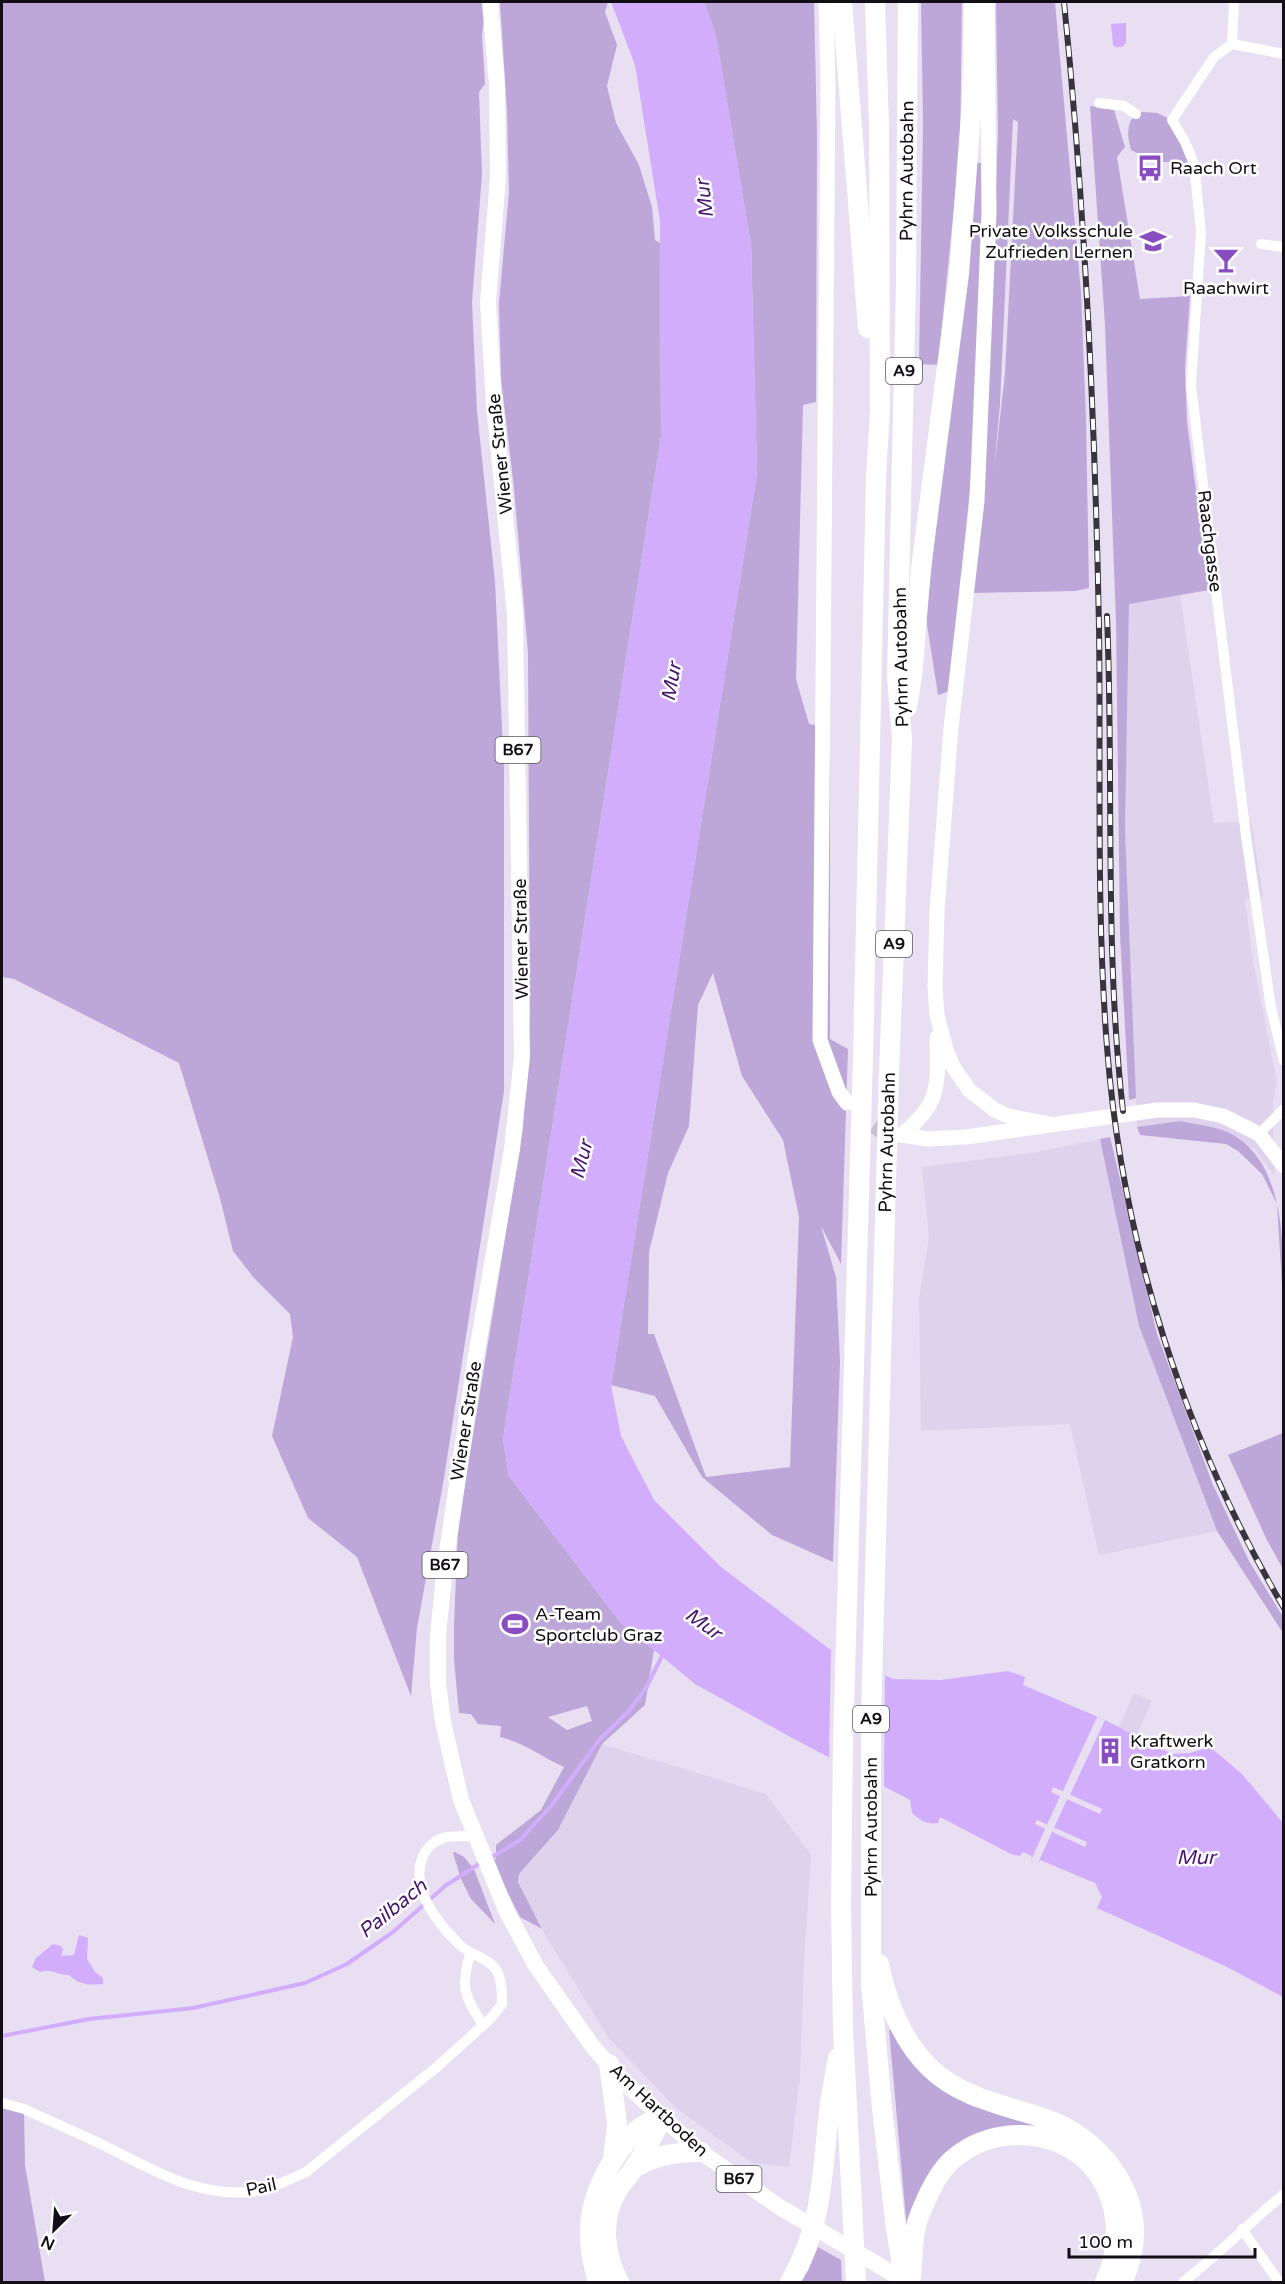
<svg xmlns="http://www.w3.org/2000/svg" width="1285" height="2284" viewBox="0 0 1285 2284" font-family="'Varela Round',sans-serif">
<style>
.built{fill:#ded2ed}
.green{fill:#bda6d8;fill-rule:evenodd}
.water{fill:#d1adfb;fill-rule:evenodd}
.pier{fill:#e8dff3}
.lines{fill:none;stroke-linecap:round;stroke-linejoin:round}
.stream{stroke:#d1adfb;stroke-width:4}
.secondary-tunnel{stroke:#c8c0d2;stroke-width:15;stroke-dasharray:15 8;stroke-linecap:butt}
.minor{stroke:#fff;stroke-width:10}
.secondary{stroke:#fff;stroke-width:15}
.primary{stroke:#fff;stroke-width:16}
.motorway{stroke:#fff;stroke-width:20}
.rail-casing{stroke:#38343d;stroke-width:6}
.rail{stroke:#fff;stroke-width:4;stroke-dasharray:11;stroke-linecap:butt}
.labels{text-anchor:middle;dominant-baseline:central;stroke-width:5;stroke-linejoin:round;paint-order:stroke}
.shield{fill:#fff;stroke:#58565b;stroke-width:1.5}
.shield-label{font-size:16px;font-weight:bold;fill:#110e15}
.poi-label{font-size:18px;fill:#110e15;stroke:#fff;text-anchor:start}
.street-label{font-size:18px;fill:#110e15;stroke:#fff}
.water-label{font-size:20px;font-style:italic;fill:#48156f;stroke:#fff}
</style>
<rect width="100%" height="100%" fill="#e8dff3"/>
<g class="built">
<path d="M1180 595 1214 823 1251 821 1263 895 1245 899 1253 960 1277 1083 1273 1101 1274 1175 1255 1149 1180 1121 1137 1127 1125 830 1129 603Z"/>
<path d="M1100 1139 1139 1326 1217 1531 1099 1555 1070 1424 921 1431 919 1299 929 1237 922 1167 1038 1152Z"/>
<path d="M1134 1693 1152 1701 1137 1735 1119 1727Z"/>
<path d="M602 1744 766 1794 811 1855 804 1961 800 2077 789 2167 752 2163 675 2107 608 2037 547 1938 518 1882 519 1874 558 1830Z"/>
</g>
<g class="green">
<path d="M2 2H486L482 35 485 84 479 92 482 174 472 302 477 411 495 582 504 769V1091L444 1478 417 1628 411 1696 357 1557 308 1518 272 1436 293 1337 290 1314 254 1278 233 1251 220 1198 179 1063 14 979 2 977Z"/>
<path d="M500 2H608L605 12 617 45 607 86 616 123 639 165 652 207 655 240 660 243 661 437 503 1439 509 1476 620 1622 654 1650 645 1705 602 1744 558 1830 519 1874 518 1882 542 1929 520 1917 485 1848 496 1860V1845L541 1810 564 1767C542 1757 523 1742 500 1737L501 1726 478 1724 471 1714 459 1713 454 1660V1625L458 1527 523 1128 530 1013 528 653 514 488 501 379 499 303 509 192 507 112ZM587 1706 592 1721 567 1730 548 1717Z"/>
<path d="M704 2H814L817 135 816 402 803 405 796 679 809 724 830 728V1039L848 1049 841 1264 821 1226 836 1277 840 1361 833 1562 772 1535 702 1477 655 1396 611 1385 757 473 751 245 716 36ZM713 973 742 1076 783 1140 799 1217 790 1467 706 1477 654 1334H648L649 1252 668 1173 689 1126 698 1005Z"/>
<path d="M921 2H962L960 149 938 365 919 364 923 124Z"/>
<path d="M996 2H1055L1081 292 1086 419 1089 588 1075 591 973 593 995 217 998 133ZM1013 119 1018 122 1005 374 994 470 1000 404Z"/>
<path d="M1090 106 1114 110 1125 147 1117 157 1140 299 1190 296 1185 369 1187 422 1209 590 1129 604 1125 830 1136 1098 1129 1100 1120 934 1116 621 1105 325Z"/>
<path d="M1142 112 1157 113 1172 120 1194 164 1153 161 1131 150C1127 136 1125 117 1142 112Z"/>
<path d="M976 163H984L972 468 950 691 938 695 926 618Z"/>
<path d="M1180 1121C1194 1124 1211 1126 1225 1131 1285 1157 1284 1241 1283 1302L1277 1204 1262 1174 1238 1151 1226 1144 1140 1135 1137 1127Z"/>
<path d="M1110 1137 1157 1334 1213 1485 1249 1561 1283 1617V1633L1217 1531 1139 1326 1100 1139Z"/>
<path d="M1283 1433V1569L1266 1538 1228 1455Z"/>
<path d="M455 1852 464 1857 474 1869 495 1924 471 1899 461 1879 453 1853Z"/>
<path d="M889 2030H894L909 2056 1060 2132 1095 2155 1118 2266 1092 2158 984 2134 907 2230Z"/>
<path d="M2 2103 24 2109 25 2165 45 2282H2Z"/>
<path d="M818 2247 841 2260 842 2282H799L808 2271Z"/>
</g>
<g class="water">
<path d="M611 2H704L716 36 751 245 757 473 611 1385 621 1436 654 1500 721 1567 828 1648 893 1679 940 1680 1008 1671 1025 1677 1023 1685 1105 1720 1172 1754 1190 1753 1210 1747 1242 1774 1283 1823V1997L1227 1967 1097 1908 1102 1897 1095 1883 1040 1860 1038 1863 1031 1860 1032 1856 1023 1852 1020 1856 1011 1854 940 1817 938 1823C927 1825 920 1820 912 1813L910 1800 794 1739 695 1684 620 1622 509 1476 503 1439 661 437 660 221 635 65ZM1053 1787 1102 1809 1100 1814 1051 1792ZM1037 1820 1087 1842 1085 1847 1035 1824Z"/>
<path d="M1126 23V43L1122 47H1115L1113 45 1111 24Z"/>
<path d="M79 1935 88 1938 87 1959 95 1972 103 1978V1984C89 1985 81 1986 69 1975 59 1976 51 1968 40 1972L32 1967 36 1958 53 1944 61 1946 63 1950 61 1956 74 1955Z"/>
</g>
<g class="pier">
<path d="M831 1646 885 1673 884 1789 829 1759Z"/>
<path d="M1097 1717 1105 1720 1069 1797 1062 1793Z"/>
<path d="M1061 1794 1068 1797 1038 1863 1035 1862 1031 1860Z"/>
</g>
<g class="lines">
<g class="stream">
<path d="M489 1859 520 1840 551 1806 600 1739 629 1711 646 1688 664 1652"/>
<path d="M2 2036 89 2019 193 2008 305 1983 347 1964 393 1932 445 1886 482 1862"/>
</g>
<path class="secondary-tunnel" d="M855 1112 881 1131 896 1134"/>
<g class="minor">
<path d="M1232 44 1234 2"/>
<path d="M1284 54 1232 44 1214 57 1172 120 1185 142 1194 164 1201 232 1191 386 1246 836 1271 1008 1284 1061"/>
<path d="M1099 103 1124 106 1136 114"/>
<path d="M1261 244 1284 247"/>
<path d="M1259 1134 1284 1109"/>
<path d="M470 1954C460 1989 465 1996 483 2025"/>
<path d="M2 2103 24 2109C52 2122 80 2134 107 2147 153 2170 197 2197 250 2192 269 2190 288 2180 306 2172L437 2067 491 2018 502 2004C502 1992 502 1978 495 1968 485 1956 470 1955 460 1945 438 1924 409 1888 423 1856 428 1846 433 1842 443 1838 452 1835 465 1837 475 1836"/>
<path d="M1242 2229 1279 2282"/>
<path d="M1183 2282C1218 2255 1249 2223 1284 2194"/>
</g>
<g class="secondary">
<path d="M826 2 828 85 820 1040 839 1092 847 1103"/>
<path d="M987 2 989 214 977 501 951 728 937 911 935 987 937 1016 946 1049 952 1065 969 1090 995 1110 1008 1116 1050 1124"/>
<path d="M901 1135 928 1139 966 1137 1157 1110H1194L1223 1116 1259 1134 1284 1166"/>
<path d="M901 1135C941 1104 938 1085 937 1038"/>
</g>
<path class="primary" d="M490 2 497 85 498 177 488 302 494 405 515 614 522 1057 512 1149 475 1362 445 1566 438 1635V1683L443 1722 461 1800 506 1910 536 1966 593 2047 627 2085 701 2152 778 2206 907 2282"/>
<g class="motorway">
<path d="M842 2 868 328"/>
<path d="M907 707 912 677 921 568 959 274 972 101 974 2"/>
<path d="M879 1964C887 2002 902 2041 930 2068 964 2101 1013 2106 1054 2122 1106 2144 1145 2199 1131 2257 1129 2265 1126 2274 1123 2282"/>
<path d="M609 2064 617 2124 613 2160"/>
<path d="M634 2168C656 2155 675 2152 701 2152"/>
<path d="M911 2277C913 2257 912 2232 920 2214 927 2196 938 2172 953 2159 972 2143 996 2135 1020 2135 1100 2136 1136 2215 1105 2282"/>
<path d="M598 2282C593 2265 589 2247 590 2228 591 2193 613 2154 637 2130 644 2124 653 2121 661 2117"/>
<path d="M619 2282C605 2256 600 2221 616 2193 620 2185 627 2178 632 2171 644 2154 654 2136 661 2117"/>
<path d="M790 2282C824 2225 822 2168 830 2104 832 2089 835 2074 838 2058"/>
<path d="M856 2282 843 2029 841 1907 843 1741 863 1057 876 477 880 410 879 127 875 2"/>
<path id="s1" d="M905 2282 896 2229 882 2108 871 1984V1719L889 1073 902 739 897 676 906 284 908 2"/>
</g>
<g class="rail-casing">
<g id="rail">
<path d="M1064 2C1085 209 1095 418 1099 627 1101 766 1096 907 1107 1047 1122 1243 1184 1438 1284 1608"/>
<path d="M1107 616C1114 781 1104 946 1123 1111"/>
</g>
</g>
<use href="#rail" class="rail"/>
</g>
<defs>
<g id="bus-bare" transform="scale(2.07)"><path d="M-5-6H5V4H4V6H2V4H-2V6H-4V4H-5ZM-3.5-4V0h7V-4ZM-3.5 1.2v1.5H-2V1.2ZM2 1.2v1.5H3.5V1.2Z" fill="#8a4cc1" stroke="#fff" stroke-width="2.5" paint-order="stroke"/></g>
<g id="school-bare" transform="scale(2.07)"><path d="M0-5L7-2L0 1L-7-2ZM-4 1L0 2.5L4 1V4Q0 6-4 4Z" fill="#8a4cc1" stroke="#fff" stroke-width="2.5" paint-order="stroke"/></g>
<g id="bar-bare" transform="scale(2.07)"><path d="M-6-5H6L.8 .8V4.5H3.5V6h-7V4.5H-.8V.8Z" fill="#8a4cc1" stroke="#fff" stroke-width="2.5" paint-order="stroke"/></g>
<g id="stadium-bare" transform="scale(2.07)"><path d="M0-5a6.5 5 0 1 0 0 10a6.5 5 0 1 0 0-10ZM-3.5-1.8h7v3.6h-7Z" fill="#8a4cc1" stroke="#fff" stroke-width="2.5" paint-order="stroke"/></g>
<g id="building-bare" transform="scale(2.07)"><path d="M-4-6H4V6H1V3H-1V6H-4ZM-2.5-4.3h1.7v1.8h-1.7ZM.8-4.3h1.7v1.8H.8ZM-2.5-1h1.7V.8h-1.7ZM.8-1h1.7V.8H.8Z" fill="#8a4cc1" stroke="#fff" stroke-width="2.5" paint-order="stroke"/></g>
</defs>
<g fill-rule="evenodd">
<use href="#bus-bare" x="1150" y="168"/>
<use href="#school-bare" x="1153" y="241"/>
<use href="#bar-bare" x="1226" y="260"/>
<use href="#stadium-bare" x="515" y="1624"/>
<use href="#building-bare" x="1110" y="1751"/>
</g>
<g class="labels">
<g class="shield">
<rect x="886" y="358" width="36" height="26" rx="4.5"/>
<rect x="495.5" y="737" width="45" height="26" rx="4.5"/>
<rect x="876" y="931" width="36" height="26" rx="4.5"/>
<rect x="422.5" y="1552" width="45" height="26" rx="4.5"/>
<rect x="853" y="1706" width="36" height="26" rx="4.5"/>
<rect x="716.5" y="2166" width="45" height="26" rx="4.5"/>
</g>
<g class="shield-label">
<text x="904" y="371">A9</text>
<text x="518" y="750">B67</text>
<text x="894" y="944">A9</text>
<text x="445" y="1565">B67</text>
<text x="871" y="1719">A9</text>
<text x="739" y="2179">B67</text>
</g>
<g class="poi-label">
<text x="1170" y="168">Raach Ort</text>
<text x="1133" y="231" text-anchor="end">Private Volksschule<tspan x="1133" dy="21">Zufrieden Lernen</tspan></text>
<text x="1226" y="288" text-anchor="middle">Raachwirt</text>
<text x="535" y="1614">A-Team<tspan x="535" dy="21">Sportclub Graz</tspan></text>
<text x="1130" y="1741">Kraftwerk<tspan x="1130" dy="21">Gratkorn</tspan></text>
</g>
<g class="street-label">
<text stroke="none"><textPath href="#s1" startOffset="2114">Pyhrn Autobahn</textPath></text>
<text transform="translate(500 454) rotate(-96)">Wiener Straße</text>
<text transform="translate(1210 541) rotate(83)">Raachgasse</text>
<text transform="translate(901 657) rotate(-91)">Pyhrn Autobahn</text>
<text transform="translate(521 939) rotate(-91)">Wiener Straße</text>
<text stroke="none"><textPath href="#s1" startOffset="1142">Pyhrn Autobahn</textPath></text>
<text transform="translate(466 1421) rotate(-81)">Wiener Straße</text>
<text transform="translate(871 1827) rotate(-90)">Pyhrn Autobahn</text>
<text transform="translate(659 2110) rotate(43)">Am Hartboden</text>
<text transform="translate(261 2187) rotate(-12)">Pail</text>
</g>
<g class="water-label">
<text transform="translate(705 199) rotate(-97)">Mur</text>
<text transform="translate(672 682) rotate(-80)">Mur</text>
<text transform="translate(582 1160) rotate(-76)">Mur</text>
<text transform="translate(703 1624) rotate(36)">Mur</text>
<text x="1196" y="1858">Mur</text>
<text transform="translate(393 1909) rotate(-39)">Pailbach</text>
</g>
</g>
<rect width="1285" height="2284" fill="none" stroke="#110e15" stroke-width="6"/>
<g transform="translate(54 2230) rotate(205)" stroke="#ffffff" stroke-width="4.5" paint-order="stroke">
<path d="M0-4.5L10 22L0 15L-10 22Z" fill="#110e15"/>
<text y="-9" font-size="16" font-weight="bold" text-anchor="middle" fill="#110e15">N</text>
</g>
<path d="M1069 2248v9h186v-9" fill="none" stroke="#110e15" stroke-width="3"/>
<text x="1078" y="2248" font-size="18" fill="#110e15" stroke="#ffffff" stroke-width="4.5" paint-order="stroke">100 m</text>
</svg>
